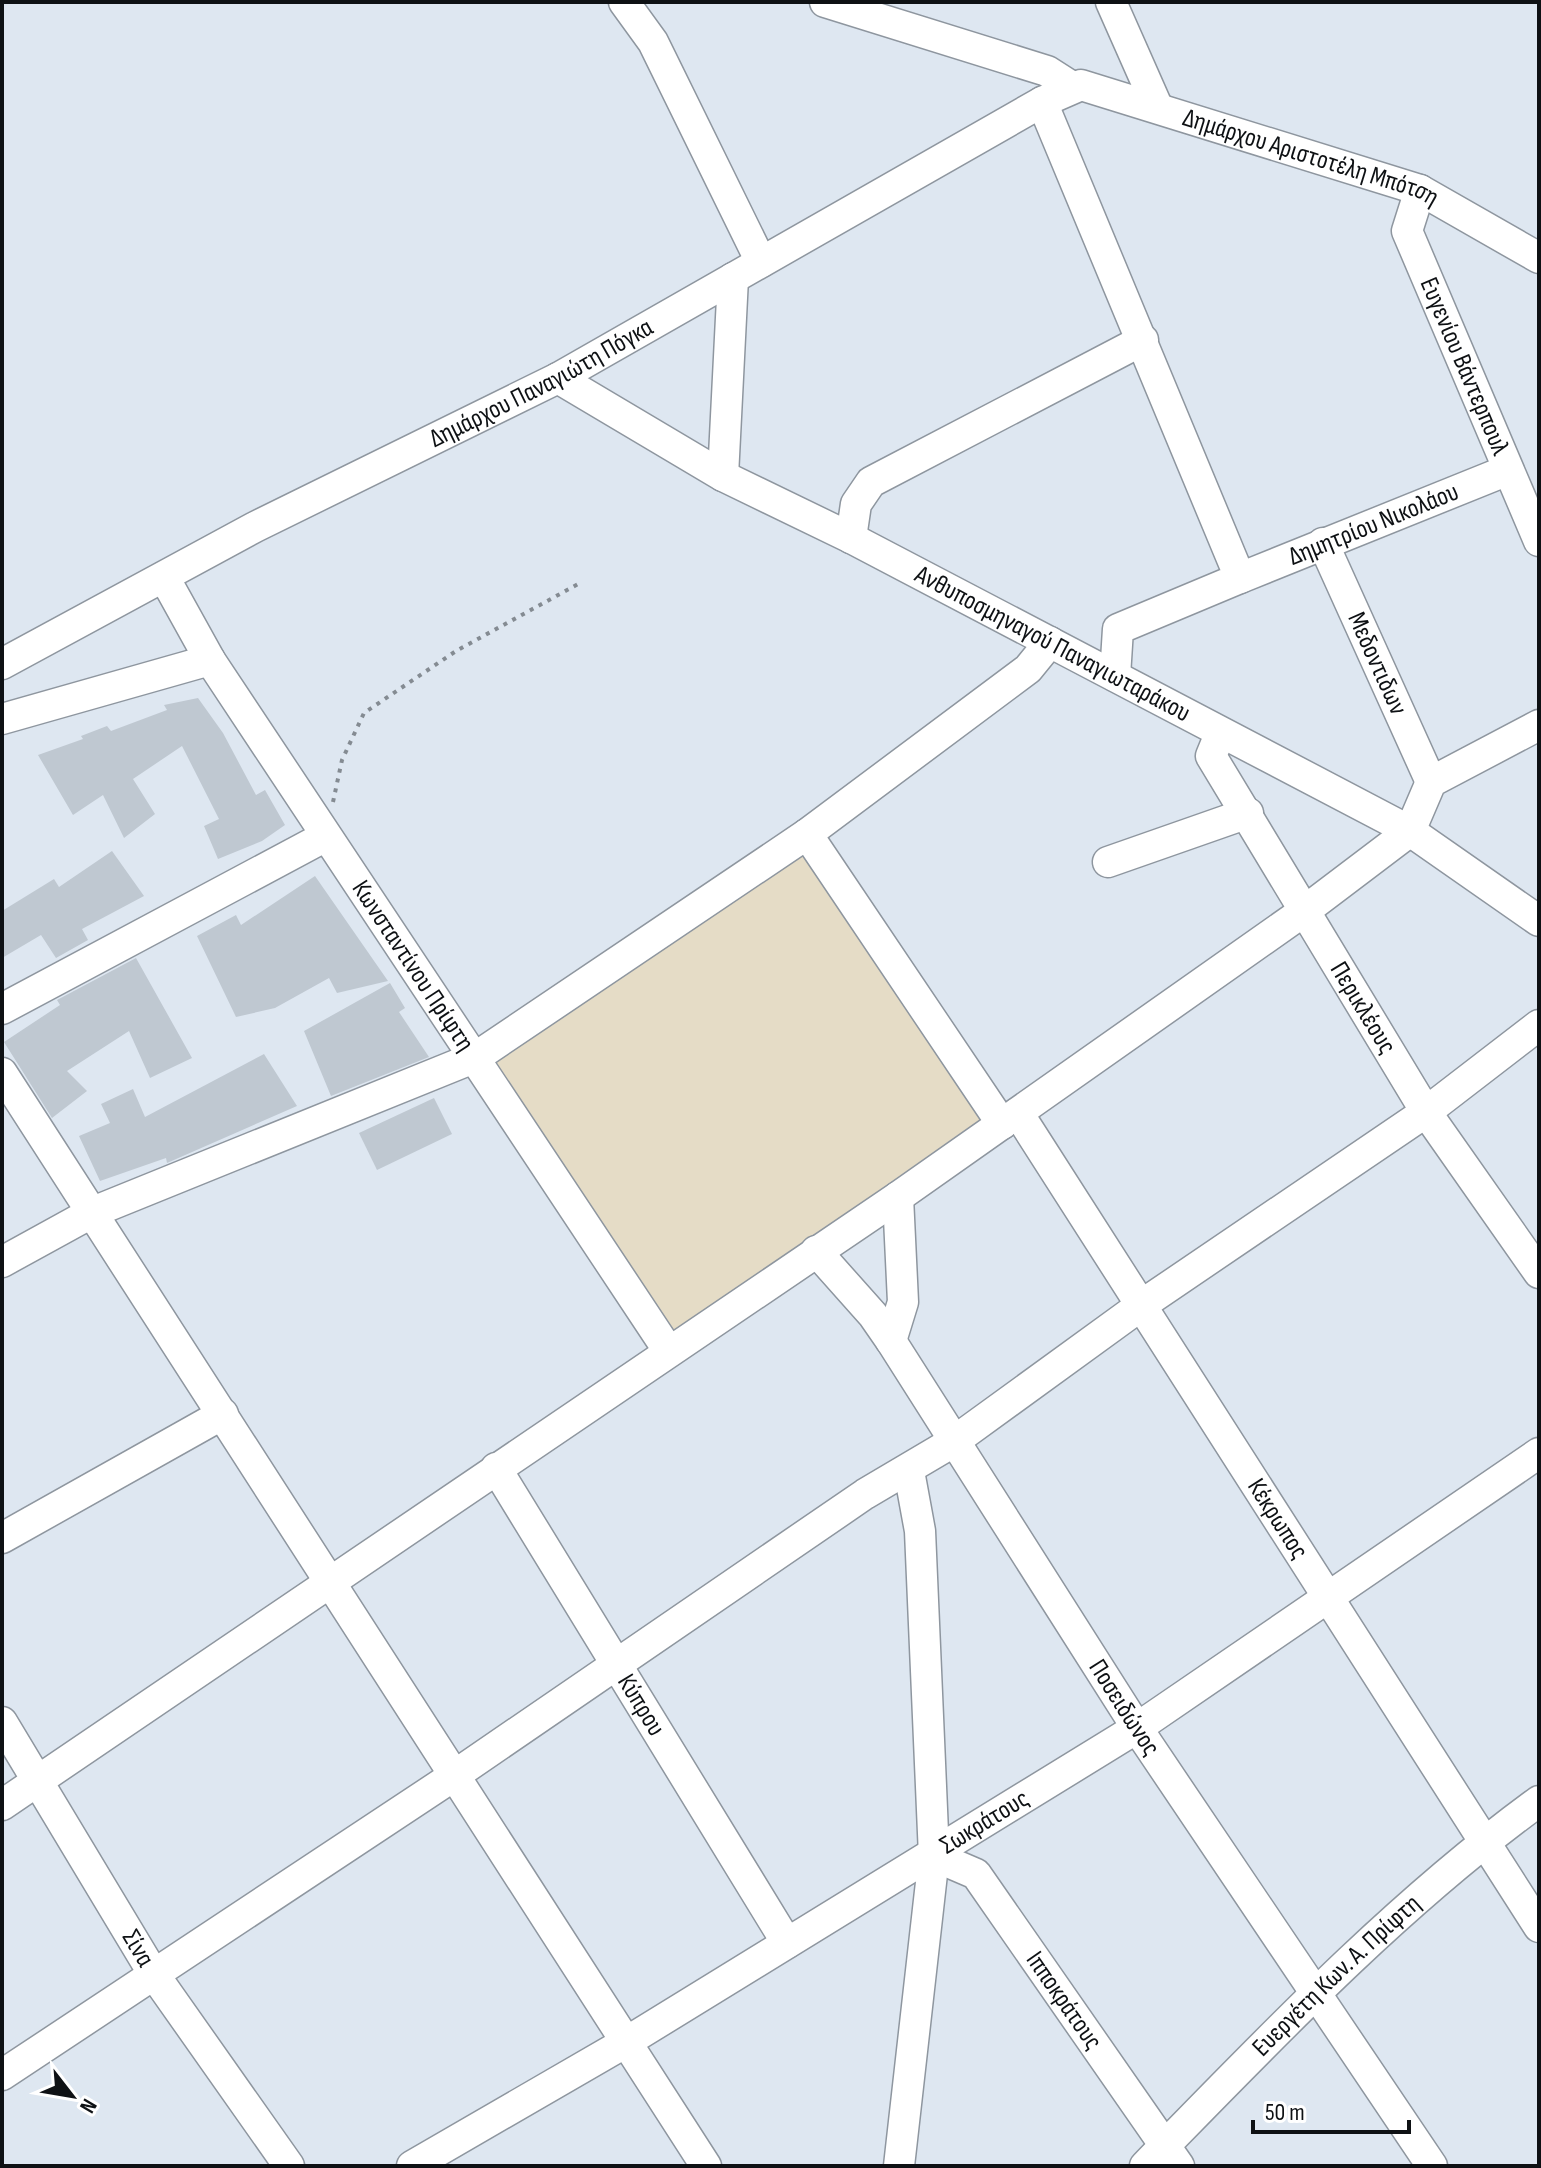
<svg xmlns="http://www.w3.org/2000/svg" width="1541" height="2168" viewBox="0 0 1541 2168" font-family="'Sofia Sans Condensed',sans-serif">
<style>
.education{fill:#e5dcc6}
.building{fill:#bfc8d1}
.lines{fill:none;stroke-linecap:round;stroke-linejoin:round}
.minor-casing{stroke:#8e969f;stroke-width:33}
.path{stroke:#848b92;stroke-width:4;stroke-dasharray:4 6;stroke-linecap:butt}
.minor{stroke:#fff;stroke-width:30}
.labels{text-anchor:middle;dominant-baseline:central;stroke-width:6;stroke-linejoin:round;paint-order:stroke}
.street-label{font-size:26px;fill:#0e1114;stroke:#fff}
</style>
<rect width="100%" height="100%" fill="#dee7f1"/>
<path class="education" d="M809 847 998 1123 673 1352 478 1064Z"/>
<g class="building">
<path d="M198 698 223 733 256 795 265 790 285 825 262 841 218 859 204 826 219 819 182 746 133 779 155 814 124 838 103 795 73 815 38 755 83 739 81 736 107 726 111 731 167 710 164 705Z"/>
<path d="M112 851 144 896 82 929 88 940 56 958 41 935 2 958V911L54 879 59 887Z"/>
<path d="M315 876 388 981 337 993 329 978 275 1008 236 1017 197 936 236 915 241 925Z"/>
<path d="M136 958 192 1058 150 1078 129 1031 67 1071 87 1091 52 1118 4 1042 60 1005 57 1000Z"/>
<path d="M390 983 405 1008 399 1012 429 1057 331 1096 304 1031Z"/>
<path d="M264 1054 297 1106 167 1163 166 1158 100 1181 79 1136 110 1123 101 1104 133 1089 145 1117Z"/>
<path d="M434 1098 452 1134 377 1170 359 1133Z"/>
</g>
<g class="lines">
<g class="minor-casing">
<g id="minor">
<path d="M624 2 653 42 761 262"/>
<path d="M825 2 1047 71 1072 87"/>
<path d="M1111 2 1157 106"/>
<path d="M1042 102 1240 578 1118 629 1115 676"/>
<path id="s1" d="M1420 190 1407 231 1539 541"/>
<path id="s2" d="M558 378 723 476 851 538 1410 831 1539 921"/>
<path d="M723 476 733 278"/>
<path d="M851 538 856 504 871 482 1143 340"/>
<path id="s3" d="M1323 543 1431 782"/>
<path id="s4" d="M164 577 210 660 668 1350"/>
<path id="s5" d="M1240 578 1508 470"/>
<path id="s6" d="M2 664 255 527 558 378 1042 102 1081 85 1420 190 1539 258"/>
<path d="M2 719 210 660"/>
<path id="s7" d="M1220 734 1211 756 1426 1112 1539 1273"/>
<path d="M1410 831 1431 782 1539 725"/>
<path d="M807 834 1002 1124"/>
<path d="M1108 862 1248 813"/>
<path d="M2 1009 326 836"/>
<path d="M2 1073 706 2166"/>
<path id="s8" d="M1018 1113 1539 1927"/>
<path id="s9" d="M816 1251 873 1315 891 1341 1137 1728 1432 2166"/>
<path d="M2 1262 93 1212 476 1057 807 834 1028 669 1050 642"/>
<path d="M891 1341 903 1302 898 1197"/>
<path id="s10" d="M496 1468 787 1943"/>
<path d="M2 1538 223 1414"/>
<path id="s11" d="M2 1722 153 1973 289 2166"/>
<path d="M2 1805 898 1197 1307 909 1410 831"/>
<path id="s12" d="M934 1856 976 1874 1179 2166"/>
<path d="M2 2075 455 1775 865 1494 953 1442 1143 1304 1426 1112 1539 1025"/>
<path id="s13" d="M412 2166 628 2041 1137 1728 1539 1453"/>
<path d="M899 2166 934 1856 920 1531 909 1471"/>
<path id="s14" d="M1145 2166C1269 2039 1395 1906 1539 1801"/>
</g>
</g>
<path class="path" d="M333 802 342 760 364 713 456 651 580 583"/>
<use href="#minor" class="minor"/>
</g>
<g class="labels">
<g class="street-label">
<text stroke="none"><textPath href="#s6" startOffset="1466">Δημάρχου Αριστοτέλη Μπότση</textPath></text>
<text stroke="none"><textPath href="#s1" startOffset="190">Ευγενίου Βάντερπουλ</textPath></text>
<text stroke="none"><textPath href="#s6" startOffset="608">Δημάρχου Παναγιώτη Πόγκα</textPath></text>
<text stroke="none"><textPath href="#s5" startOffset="144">Δημητρίου Νικολάου</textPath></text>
<text stroke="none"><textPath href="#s2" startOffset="562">Ανθυποσμηναγού Παναγιωταράκου</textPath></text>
<text stroke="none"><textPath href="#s3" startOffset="132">Μεδοντιδων</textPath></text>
<text stroke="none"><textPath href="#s4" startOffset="462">Κωνσταντίνου Πρίφτη</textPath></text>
<text stroke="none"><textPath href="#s7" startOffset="318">Περικλέους</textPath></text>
<text stroke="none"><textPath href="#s8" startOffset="482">Κέκρωπος</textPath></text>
<text stroke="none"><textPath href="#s10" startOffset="278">Κύπρου</textPath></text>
<text stroke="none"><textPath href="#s9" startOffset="552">Ποσειδώνος</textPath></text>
<text stroke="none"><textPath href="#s13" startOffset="668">Σωκράτους</textPath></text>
<text stroke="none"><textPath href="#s11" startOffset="264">Σίνα</textPath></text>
<text stroke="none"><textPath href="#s14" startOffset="270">Ευεργέτη Κων. Α. Πρίφτη</textPath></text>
<text stroke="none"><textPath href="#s12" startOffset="200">Ιπποκράτους</textPath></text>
</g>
</g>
<rect width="1541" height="2168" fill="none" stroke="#0e1114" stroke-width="8"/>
<g transform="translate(72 2096) rotate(121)" stroke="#ffffff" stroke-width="6" paint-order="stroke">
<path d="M0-6L14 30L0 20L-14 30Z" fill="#0e1114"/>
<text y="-12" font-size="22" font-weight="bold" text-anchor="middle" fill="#0e1114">N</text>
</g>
<path d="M1253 2120v12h156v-12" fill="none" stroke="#0e1114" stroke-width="4"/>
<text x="1265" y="2120" font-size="24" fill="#0e1114" stroke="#ffffff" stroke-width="6" paint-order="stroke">50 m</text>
</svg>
